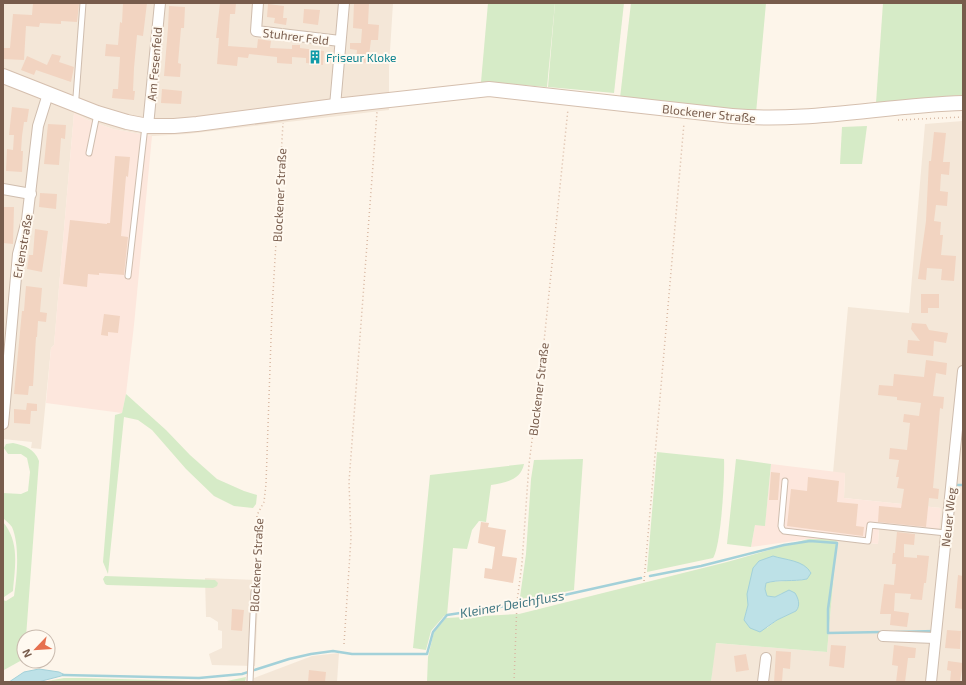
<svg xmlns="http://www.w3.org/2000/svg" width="966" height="685" viewBox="0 0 966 685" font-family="'Exo 2',sans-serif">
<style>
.residential{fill:#f4e7d8}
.commercial{fill:#fde7dd}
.green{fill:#d6ebc7;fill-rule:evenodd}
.water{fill:#bde1e7;stroke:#a3d1d9}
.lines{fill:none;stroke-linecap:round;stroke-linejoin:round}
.stream{stroke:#a3d1d9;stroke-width:2.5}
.building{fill:#f2d4c1}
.lane-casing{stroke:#cfbdae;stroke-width:7}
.street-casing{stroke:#cfbdae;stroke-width:12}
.secondary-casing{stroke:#d5bfae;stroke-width:16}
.path{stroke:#d8b8a3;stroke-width:1.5;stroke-dasharray:1 3;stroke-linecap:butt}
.lane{stroke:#fff;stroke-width:5}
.street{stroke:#fff;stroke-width:10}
.secondary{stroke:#fff;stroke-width:14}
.labels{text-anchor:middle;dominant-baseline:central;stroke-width:4;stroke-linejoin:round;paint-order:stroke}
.street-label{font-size:12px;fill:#785c4c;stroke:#fff9f0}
.culture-label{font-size:12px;fill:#0d838f;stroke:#fff9f0;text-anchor:start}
.water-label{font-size:13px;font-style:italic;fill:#437984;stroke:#fff9f0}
</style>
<rect width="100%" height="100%" fill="#fdf5ea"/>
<g class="residential">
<path d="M3 3H393L389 67V110L187 134 152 136 113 129 88 120 74 113 54 345 51 348 41 449 31 448 32 442 3 439Z"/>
<path d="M963 121V682H711L715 643 827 652 837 539 878 544 879 528 941 508 844 498 845 473H833L848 307 909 313 925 124Z"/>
<path d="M205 578 259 580 255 666 212 665 209 654 222 648V631L218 630V622L210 617H206Z"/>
<path d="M339 653 337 682H254V678L312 656Z"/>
</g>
<g class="commercial">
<path d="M74 113 88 120 113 129 152 136 134 325 126 394 122 413 46 403 51 348 54 345Z"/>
<path d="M771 464 845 473 844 498 941 508 939 534 879 528 878 544 837 539H808L751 547 755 525H765Z"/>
</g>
<g class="green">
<path d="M488 3H555L547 87 481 82Z"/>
<path d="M555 3H624L614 93 548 87Z"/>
<path d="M631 3H766L756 113 620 98Z"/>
<path d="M883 3H963V95L876 103Z"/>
<path d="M867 126 862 164H840L842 127Z"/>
<path d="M126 394 166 430 190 455 217 479 244 491 257 495 256 504 253 508 234 506 214 496 186 469 152 430 138 420 124 417 108 574 103 562 115 415 122 413Z"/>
<path d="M13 443C25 446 34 448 39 461L26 637H24V651L22 660 4 670 3 600 6 601 14 596C17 577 20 546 12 527 10 524 6 521 3 518V493L21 494 28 491 30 472 27 458 21 454H8L4 448 6 444Z"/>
<path d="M657 452 724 459C725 476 721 546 713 558L647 572Z"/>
<path d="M583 459 574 590 526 600 520 597 526 554 531 479 534 460Z"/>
<path d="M736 459 771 464 765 526 755 525 751 547 727 544Z"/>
<path d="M524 464C521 480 505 483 491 485L486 522 479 521 472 530 467 549 453 548 447 615 444 616 431 631 426 650 413 648 430 475Z"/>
<path d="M3 522C20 542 15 567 13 591L4 597Z"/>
<path d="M808 539H837L827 652 716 643 711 682H427L428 657 434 632 446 618 519 614 727 562ZM773 556 784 560 811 572 807 579C793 582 779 580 766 583L765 589 767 596 775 597 782 593 796 611 777 620 767 628 744 620 748 605Z"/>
<path d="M105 576 215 580 218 583 217 586 213 588 107 585 105 584 103 579Z"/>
<path d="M246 677 245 682H222Z"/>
<path d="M64 678H85L222 682H42Z"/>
</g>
<g class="water">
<path d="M773 556C785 560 804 560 811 573L807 579C793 582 779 579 766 583L765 589 767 596 775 597 789 590 795 593C798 598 801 605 796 611L777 620 760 632 750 628 744 620 748 605 747 594 753 568 759 561Z"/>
<path d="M39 669 59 672 65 675 38 682H9L24 672Z"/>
</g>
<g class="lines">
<g class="stream">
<path d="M954 485H963"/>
<path d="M650 576 701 566 784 545 810 541 837 543 828 609V633L883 632"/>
<path d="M896 632 935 631"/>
<path d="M63 675 199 678 242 674 289 659 311 654 333 651 352 654H427L433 632 447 615 533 602 641 578"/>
</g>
</g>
<g class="building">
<path d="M33 3 79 4 77 22 61 21V24L40 23 39 27 26 26 24 60 3 59V48H10L13 14 32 15Z"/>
<path d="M123 3H147L143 36 137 35 134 68 133 91H135L134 100 112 98 113 89H118L120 57 105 56 106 44 118 45 120 22 122 23Z"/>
<path d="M220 3H236L235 14H230L228 46 257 48 258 39 271 41 270 48 292 49V45H300V48L324 51 323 65 306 63V58L292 57V64L277 63V57L249 54 248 58 238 57 237 66 217 64 219 38H216Z"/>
<path d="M354 3H369L368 24 379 25 378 40H371L368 63 356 62 357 50 350 49V43H361L362 29 353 28Z"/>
<path d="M268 4 284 6 283 18H287L286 25 274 23 275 18 267 17Z"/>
<path d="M169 6 185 7 184 28H181L178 63 181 64 180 77 164 76 168 28Z"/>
<path d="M304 9 320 10 318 25 303 23Z"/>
<path d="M52 54 61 56 59 62 74 67 71 82 36 70 34 75 21 70 27 56 47 65Z"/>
<path d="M162 89 182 91 181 104 161 103Z"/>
<path d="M12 107 29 109 27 122H24L22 136 21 151H23L22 172 6 171 7 149 13 150 14 135H9Z"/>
<path d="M48 124 66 125 65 139 61 138 59 165 44 164Z"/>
<path d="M934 132 946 133 943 162H950L949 175 941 174 940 191 948 192 947 206 936 205 934 221 941 222 940 235H943L941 255 956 256 954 281 941 280 942 269 927 268 926 280 918 279 926 221 929 161H931Z"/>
<path d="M115 156 130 157 128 177 126 176 121 236 128 237 124 275 99 273V275L88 274 87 287 63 284 70 220 107 224V223H110Z"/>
<path d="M40 193 57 194 56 209 39 207Z"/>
<path d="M3 207H14L13 244 3 243Z"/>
<path d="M35 229 48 231 42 272 27 269 29 255H33Z"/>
<path d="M26 286 42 288 40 312 47 313 46 322 38 321 37 337H36L33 386H29L28 395 14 394 22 311H24Z"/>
<path d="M921 294H939V308H928V313H921Z"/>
<path d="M104 314 120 316 118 333 108 332V336L101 335Z"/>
<path d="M912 323 926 324 929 330 948 333 946 343 934 341 933 356 907 353 908 340 920 341 911 329Z"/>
<path d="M926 360 947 363 946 375 936 373 933 396 944 397 943 409 940 408 933 488 939 489 938 499 929 498 926 527 878 522 879 506 901 508 904 489 897 488 899 477H896L899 460 889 459 890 448 907 450 910 423 903 422 904 414 919 416 921 403 897 400V397L878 395 879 385 893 386 894 374 924 377Z"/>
<path d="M27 403 37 404V411H31L30 424 14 423V409L26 410Z"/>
<path d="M771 472 780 473 778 500H769Z"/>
<path d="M808 477 839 481 837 502 858 504 856 526 864 527 863 536 787 526 791 489 807 491Z"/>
<path d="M481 522 489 523 488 527 506 530 502 556 517 558 513 583 484 578 485 568 492 569 495 547 478 543Z"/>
<path d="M897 532 915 534 914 545 904 544V557L917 558V555L929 556 926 583H924L922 600 910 599 911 594 895 593 894 611 909 613 907 627 890 625 891 614H880L884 584 894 585 896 564H892L893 553H895Z"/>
<path d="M958 575 963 576V609L955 608Z"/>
<path d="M232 609 244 610 242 631 231 630Z"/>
<path d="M947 630 961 631 960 649 945 648Z"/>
<path d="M831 645 846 646 844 668 829 666Z"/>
<path d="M894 645 916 648 915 658H908L905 682H896L898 666 892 665Z"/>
<path d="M776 651 791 652 790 669 783 668 782 682H774Z"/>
<path d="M746 654 749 670 736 672 734 656Z"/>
<path d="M948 661 963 663 960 682H950L951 671 947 670Z"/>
<path d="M309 670 326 672 325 682H308Z"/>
</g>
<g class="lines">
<g class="lane-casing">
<g id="lane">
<path d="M74 103 76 97 83 3"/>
<path d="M89 153 97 114"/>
<path d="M128 276 145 126"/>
<path d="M785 481 781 526 782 529 784 531 868 541 870 525 946 533"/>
<path d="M250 682 254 592"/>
</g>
</g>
<g class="street-casing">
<g id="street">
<path d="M258 3 256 31 340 41"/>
<path d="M335 106 344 3"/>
<path d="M148 126 160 3"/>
<path d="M3 189 31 194"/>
<path d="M3 424 18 254 27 220 38 126 48 94"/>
<path d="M883 636 935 638"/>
<path d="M763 682 766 658"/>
<path d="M931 682 963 371"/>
</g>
</g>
<g class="secondary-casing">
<path id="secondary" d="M3 76 97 113 127 122 148 126H174L197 124 335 106 489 89 732 116C809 123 886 105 963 103"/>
</g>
<g class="path">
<path d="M898 120 963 117"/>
<path d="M644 581 684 123"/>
<path d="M254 585 257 515 264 502 266 484 272 310 283 123"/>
<path d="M344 644 351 538 349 482 377 112"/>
<path d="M514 682 517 602 522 563 529 464 542 361 568 109"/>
</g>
<use href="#lane" class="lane"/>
<use href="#street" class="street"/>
<use href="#secondary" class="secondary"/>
</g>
<defs>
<g id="building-bare" transform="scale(1.08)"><path d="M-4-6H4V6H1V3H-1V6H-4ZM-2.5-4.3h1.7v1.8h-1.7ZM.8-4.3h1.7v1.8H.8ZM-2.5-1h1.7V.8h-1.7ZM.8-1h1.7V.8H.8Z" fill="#0f9aa8" stroke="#fff9f0" stroke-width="2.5" paint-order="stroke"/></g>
</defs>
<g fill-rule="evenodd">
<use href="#building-bare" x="315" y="57"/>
</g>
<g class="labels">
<g class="street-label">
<text transform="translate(296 36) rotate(7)">Stuhrer Feld</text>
<text transform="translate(154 64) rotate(-85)">Am Fesenfeld</text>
<text transform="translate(709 113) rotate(6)">Blockener Straße</text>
<text transform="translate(279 195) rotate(-87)">Blockener Straße</text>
<text transform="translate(22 246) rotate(-80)">Erlenstraße</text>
<text transform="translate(538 389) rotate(-83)">Blockener Straße</text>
<text transform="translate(948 517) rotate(-84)">Neuer Weg</text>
<text transform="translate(256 565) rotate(-87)">Blockener Straße</text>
</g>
<g class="culture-label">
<text x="326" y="57">Friseur Kloke</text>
</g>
<g class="water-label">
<text transform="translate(512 604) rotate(-10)">Kleiner Deichfluss</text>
</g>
</g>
<rect width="966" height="685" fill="none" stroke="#785c4c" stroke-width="8"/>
<g transform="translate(36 649) rotate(245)"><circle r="19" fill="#fff9f0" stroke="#c9baae"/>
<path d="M0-3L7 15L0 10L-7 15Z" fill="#e6704f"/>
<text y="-6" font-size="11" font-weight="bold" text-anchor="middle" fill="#785c4c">N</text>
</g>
</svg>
